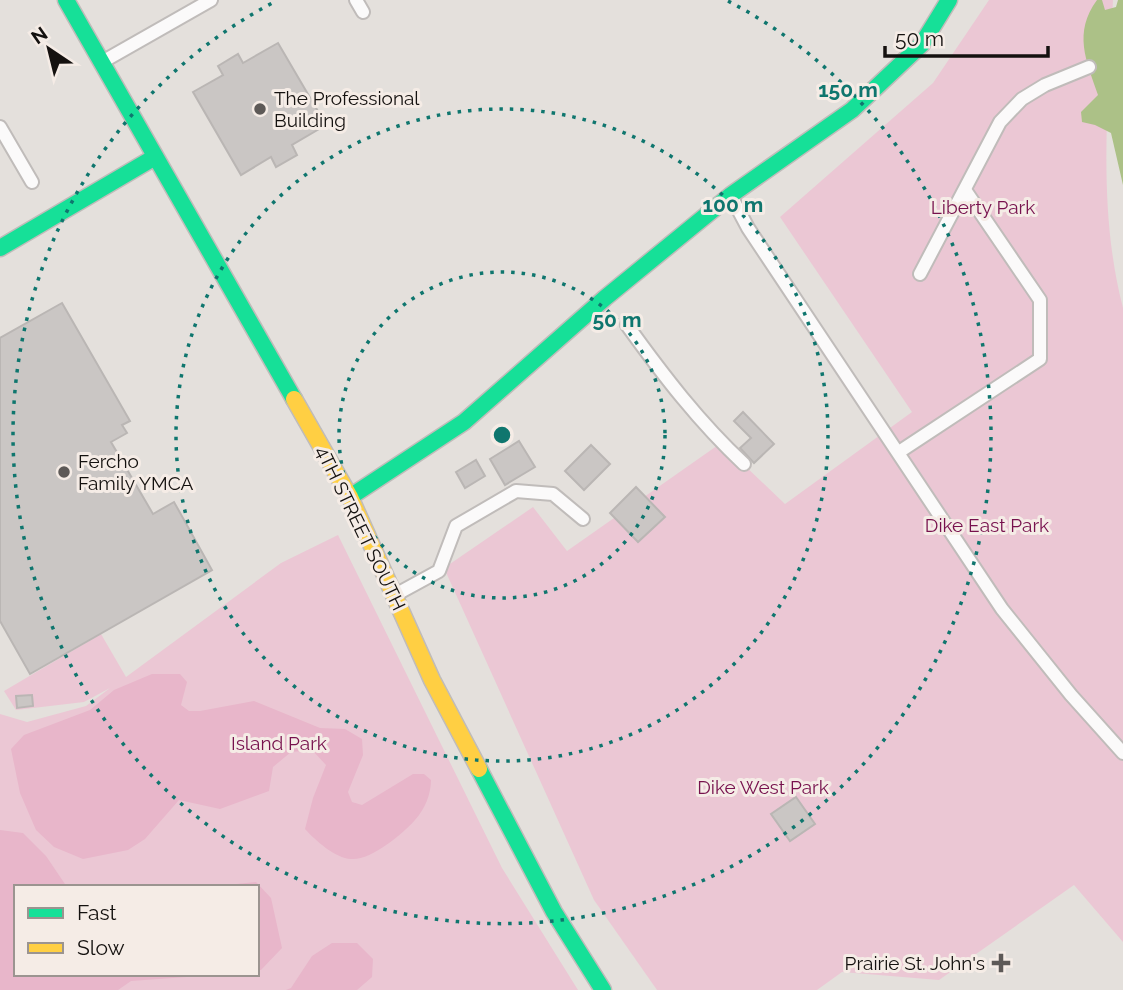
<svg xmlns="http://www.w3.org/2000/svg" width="1123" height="990" viewBox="0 0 1123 990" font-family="Raleway,sans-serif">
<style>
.green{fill:#ebc7d4;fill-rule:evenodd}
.forest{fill:#e8b6ca}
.water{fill:#acc187}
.building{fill:#cac6c4;stroke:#bab6b4;stroke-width:2}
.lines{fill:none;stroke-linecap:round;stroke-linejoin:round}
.lane-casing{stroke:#c0bcba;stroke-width:16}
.fast-casing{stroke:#c0bcba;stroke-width:19}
.slow-casing{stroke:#c0bcba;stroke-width:19}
.lane{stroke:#fbfafa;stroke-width:12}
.fast{stroke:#16e098;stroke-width:16}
.slow{stroke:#ffcf43;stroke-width:16}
.ring{fill:none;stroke:#0f766e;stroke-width:3.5;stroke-dasharray:3.5 7}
.poi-dot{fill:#5d5957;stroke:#f5ece6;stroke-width:2.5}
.labels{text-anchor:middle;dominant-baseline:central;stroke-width:6;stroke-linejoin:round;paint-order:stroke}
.poi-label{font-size:19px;fill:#14110f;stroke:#f5ece6;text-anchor:start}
.park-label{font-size:19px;fill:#77114d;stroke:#f5ece6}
.street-label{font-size:19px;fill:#14110f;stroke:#f5ece6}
.centre{fill:#0f766e;stroke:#f5ece6;stroke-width:3.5}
.ring-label{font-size:21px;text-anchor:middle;font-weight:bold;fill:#0f766e;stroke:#f5ece6;stroke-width:6;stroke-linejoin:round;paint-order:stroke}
</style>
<rect width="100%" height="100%" fill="#e4e0dc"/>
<g class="green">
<path d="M989 0H1113C1108 103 1097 208 1123 308V942L1074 885 939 980 842 972 817 990H657L594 900 444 568 533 507 567 551 721 443 785 504 912 412 780 217 933 83Z"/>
<path d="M338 535 502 868 578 990H0V714L27 722 86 706 110 688 84 702 16 710 4 691 101 634 126 677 281 563ZM16 887H257V974H16Z"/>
</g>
<g class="forest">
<path d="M152 674H180L187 682 181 705 189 711H200L254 701 320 728 345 729 362 739 363 755 348 792 352 802 362 805 413 774H424L431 780C431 794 425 809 415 820 403 834 370 861 351 859 335 858 316 841 305 829L313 798 326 765 312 750 291 752 273 767 269 791 220 809 179 800 145 839 128 850 83 859 54 847 36 830 20 793 11 749 24 735 90 710 114 690Z"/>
<path d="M0 830 23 833 46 856 67 887H16V974H228L131 981 118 990H0Z"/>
<path d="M256 882 271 898 282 948 261 970H257V887H207Z"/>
<path d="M332 943H357L373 959 372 977 357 990H286L291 988 312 956Z"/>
</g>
<path class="water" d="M1097 0H1102L1105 10 1116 7 1118 0H1123V185L1111 133 1095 125 1082 122 1081 112 1098 95C1086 60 1073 33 1097 0Z"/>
<g class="building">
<path d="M278 43 326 125 292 145 297 155 276 167 271 157 241 175 193 92 223 75 218 66 238 54 243 63Z"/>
<path d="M62 303 130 421 122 425 127 433 111 442 153 514 174 502 212 570 30 674 0 621V338Z"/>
<path d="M743 412 774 444 754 463 740 448 751 438 734 421Z"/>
<path d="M519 441 535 467 505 485 490 459Z"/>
<path d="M591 445 610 464 584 490 565 471Z"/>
<path d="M476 460 485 476 465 488 456 472Z"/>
<path d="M636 487 665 517 638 542 610 513Z"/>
<path d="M32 695 33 706 17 708 16 696Z"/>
<path d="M796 797 815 824 790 841 771 814Z"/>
</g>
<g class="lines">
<g class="lane-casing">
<g id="lane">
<path d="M356 0 363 12"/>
<path d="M102 62 211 0"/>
<path d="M0 127 32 182"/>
<path d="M731 196 748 228 1002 609 1071 695 1123 753"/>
<path d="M920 274 1000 122 1022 99 1045 85 1089 67"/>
<path d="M627 325C663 375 699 422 744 464"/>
<path d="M899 452 1040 359V300L965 190"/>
<path d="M395 595 439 571 456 526 516 491 553 494 583 519"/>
</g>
</g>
<g class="fast-casing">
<g id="fast">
<path d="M66 0 294 399"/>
<path d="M0 248 155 157"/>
<path d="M350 497 464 422 605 298 731 195 852 110 922 44 949 0"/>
<path d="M479 769 554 912 603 990"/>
</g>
</g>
<g class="slow-casing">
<path id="slow" d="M294 399 350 497 432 680 479 769"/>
</g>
<use href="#lane" class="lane"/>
<use href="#fast" class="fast"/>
<use href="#slow" class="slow"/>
</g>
<g class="ring">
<circle cx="502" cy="435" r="163"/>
<circle cx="502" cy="435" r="326"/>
<path d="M728 1A489 489 0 1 1 276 1"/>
</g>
<g class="poi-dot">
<circle cx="260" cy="109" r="7"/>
<circle cx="64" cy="472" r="7"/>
<path d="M997.5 952.5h7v7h7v7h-7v7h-7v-7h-7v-7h7z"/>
</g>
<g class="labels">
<g class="poi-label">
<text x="274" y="98">The Professional<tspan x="274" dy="22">Building</tspan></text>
<text x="78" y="461">Fercho<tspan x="78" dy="22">Family YMCA</tspan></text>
<text x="985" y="963" text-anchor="end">Prairie St. John's</text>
</g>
<g class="park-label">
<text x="983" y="207">Liberty Park</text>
<text x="987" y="525">Dike East Park</text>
<text x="279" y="743">Island Park</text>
<text x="763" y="787">Dike West Park</text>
</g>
<g class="street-label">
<text transform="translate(361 528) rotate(64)">4TH STREET SOUTH</text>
</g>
</g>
<circle cx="502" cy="435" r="10" class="centre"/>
<g class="ring-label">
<text x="848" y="97">150 m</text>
<text x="733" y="212">100 m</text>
<text x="617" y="327">50 m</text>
</g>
<rect x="14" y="885" width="245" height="91" fill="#f5ece6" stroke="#9b9490" stroke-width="2"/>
<rect x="28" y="908" width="35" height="10" fill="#16e098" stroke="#9b9490" stroke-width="2"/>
<text x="77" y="920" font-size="21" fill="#14110f">Fast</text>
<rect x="28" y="943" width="35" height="10" fill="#ffcf43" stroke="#9b9490" stroke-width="2"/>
<text x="77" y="955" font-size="21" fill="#14110f">Slow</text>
<g transform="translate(49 49) rotate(325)" stroke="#f5ece6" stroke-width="5" paint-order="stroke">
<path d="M0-5L12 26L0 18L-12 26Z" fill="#14110f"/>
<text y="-10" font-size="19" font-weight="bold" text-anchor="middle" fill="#14110f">N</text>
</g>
<path d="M885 46v10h163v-10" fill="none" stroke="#14110f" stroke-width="3.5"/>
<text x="895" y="46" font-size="21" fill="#14110f" stroke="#f5ece6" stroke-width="5" paint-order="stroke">50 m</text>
</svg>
